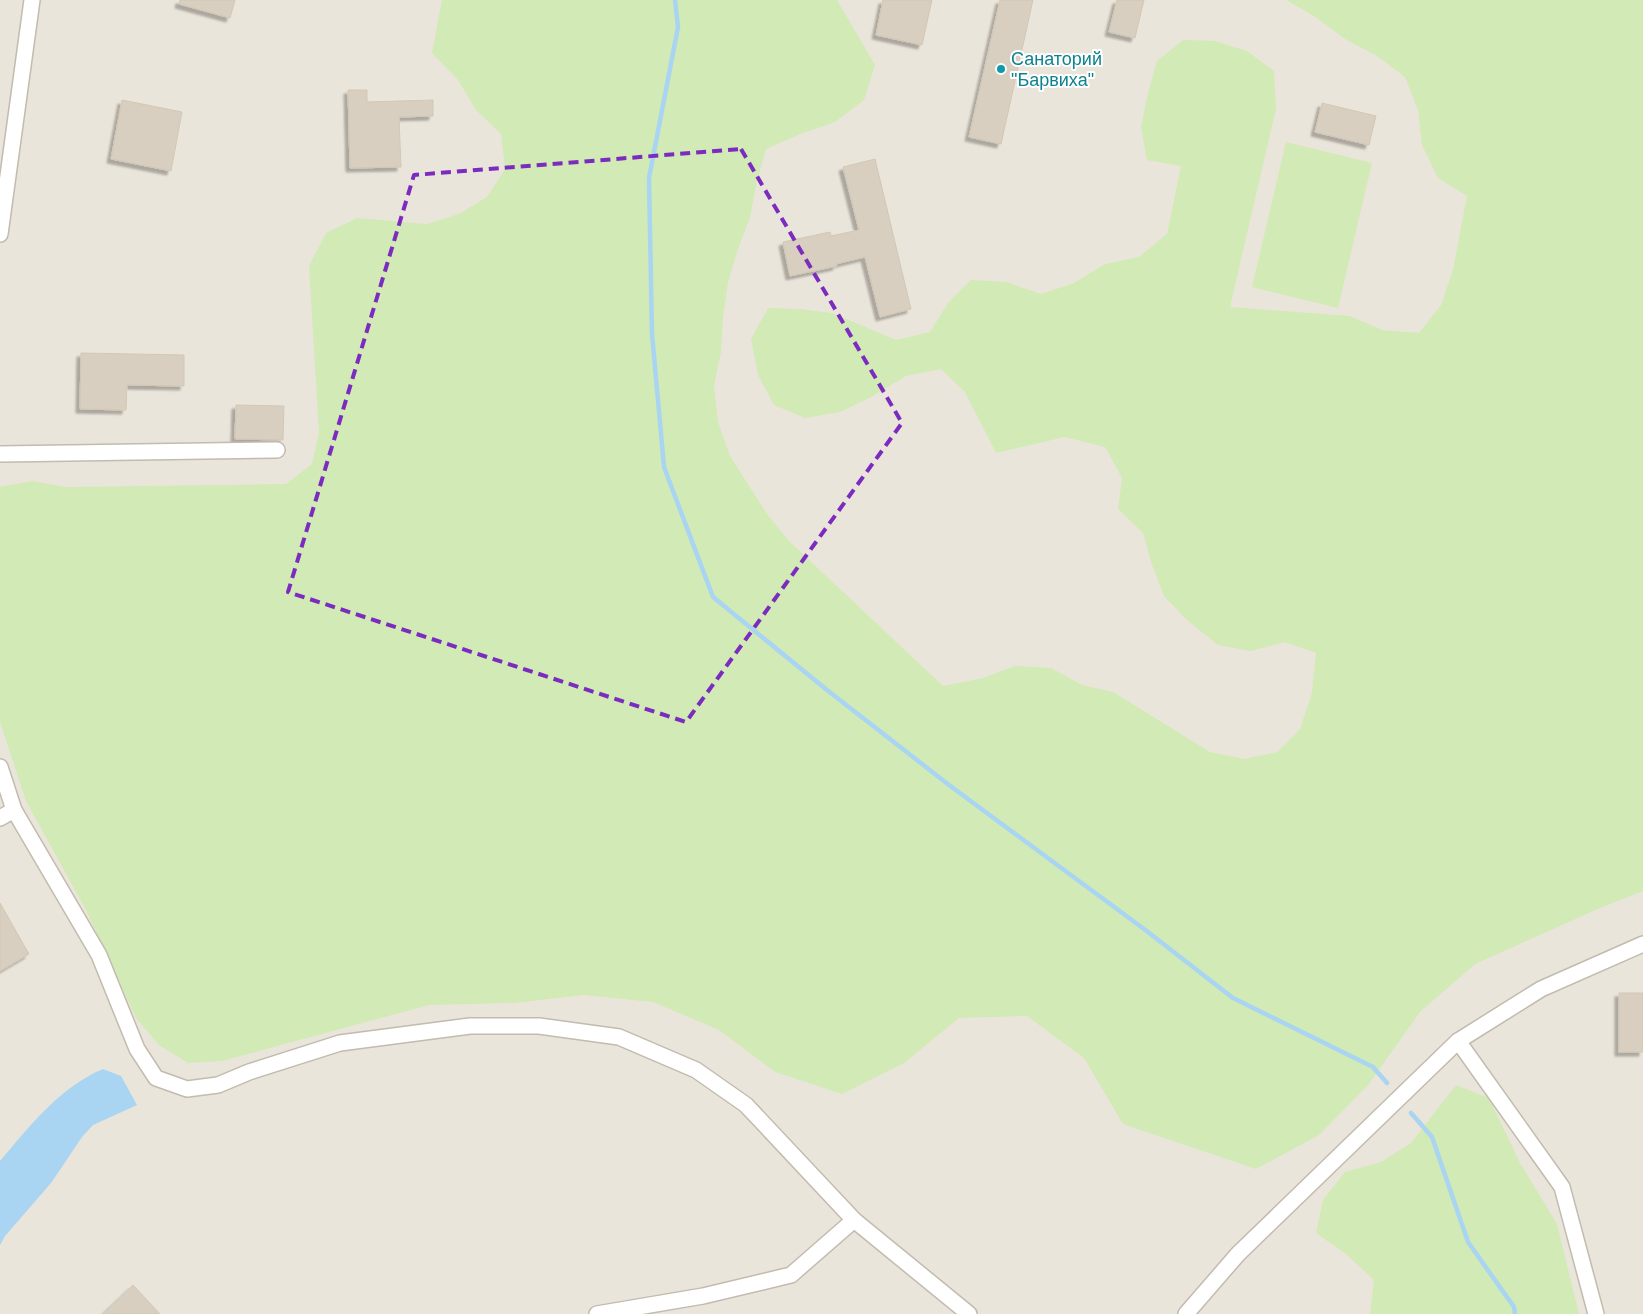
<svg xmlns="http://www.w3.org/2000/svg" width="1643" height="1314" viewBox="0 0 1643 1314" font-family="Helvetica,sans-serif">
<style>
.residential{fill:#eae5da}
.green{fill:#d2eab5}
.water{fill:#a9d4f2}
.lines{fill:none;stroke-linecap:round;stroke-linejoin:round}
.stream{stroke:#a9d4f2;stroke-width:4.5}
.building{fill:#d8cfc1;stroke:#d3c7b4;filter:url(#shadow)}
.minor-casing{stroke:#c2bbae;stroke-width:18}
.minor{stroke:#fff;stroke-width:15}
.marked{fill:none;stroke:#7b2cbf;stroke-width:4;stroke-dasharray:10 6;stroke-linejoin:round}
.culture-dot{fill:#0f9aa8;stroke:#fff;stroke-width:2}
.labels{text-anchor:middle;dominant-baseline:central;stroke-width:4;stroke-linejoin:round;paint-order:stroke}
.culture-label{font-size:18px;fill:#0d838f;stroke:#fff;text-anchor:start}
</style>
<defs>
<filter id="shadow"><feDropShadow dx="-4" dy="4" stdDeviation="1" flood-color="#0004"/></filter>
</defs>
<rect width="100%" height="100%" fill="#f6f3ec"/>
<rect class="residential" x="0" y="0" width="1643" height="1314"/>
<g class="green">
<path d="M442 0H837L875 65 864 100 835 122 800 134 766 149 757 181 750 217 738 249 728 282 723 318 721 352 714 386 718 422 730 456 767 514 789 541 943 686 983 678 1015 666 1051 668 1082 685 1113 692 1210 752 1245 759 1277 752 1300 729 1312 693 1316 653 1285 642 1251 651 1218 645 1187 620 1164 596 1152 565 1143 533 1118 509 1122 478 1105 447 1065 437 996 453 965 392 941 369 906 376 871 397 840 412 805 418 774 405 758 375 751 339 768 308 800 309 832 313 896 340 930 332 948 303 971 280 1006 282 1041 294 1074 283 1105 264 1139 257 1167 234 1181 166 1147 160 1141 127 1148 93 1157 61 1183 40 1215 41 1247 51 1274 71 1276 109 1230 307 1350 316 1382 330 1419 333 1441 305 1453 270 1467 196 1438 178 1422 145 1418 110 1405 77 1377 56 1345 39 1314 16 1286 0H1643V891L1600 908 1475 964 1420 1012 1368 1085 1319 1135 1256 1169 1123 1124 1084 1058 1027 1016 959 1018 904 1063 842 1094 775 1072 719 1030 653 1002 584 995 514 1003 429 1005 222 1061 188 1063 159 1045 136 1018 86 910 26 801 0 722V487L32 481 65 487 286 484 312 464 319 433 309 266 326 233 357 218 427 224 459 214 487 197 505 169 501 134 476 110 458 80 432 53Z"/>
<path d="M1286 142 1372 163 1338 308 1252 287Z"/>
<path d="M1456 1085 1489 1098 1520 1163 1557 1224 1579 1314H1370L1374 1280 1346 1254 1316 1233 1323 1200 1345 1172 1381 1162 1411 1143Z"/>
</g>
<path class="water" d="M103 1069 121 1076 137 1105 93 1125 82 1137 51 1183 5 1236 0 1245V1161C30 1126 60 1087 103 1069Z"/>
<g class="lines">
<g class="stream">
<path d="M675 0 678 27 649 178 652 334 664 467 713 597 827 690 949 785 1144 929 1233 998 1373 1067 1387 1083"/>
<path d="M1411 1113 1432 1137 1468 1242 1514 1307 1515 1314"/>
</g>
</g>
<g class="building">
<path d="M180 0H235L230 18 179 4Z"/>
<path d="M883 0H932L922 45 876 35Z"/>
<path d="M1000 0H1033L1001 144 969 137Z"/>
<path d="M1117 0H1144L1135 38 1109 32Z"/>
<path d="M348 90H367V102L433 100V116L399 117 401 167 350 168Z"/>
<path d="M122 100 182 112 171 171 111 159Z"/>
<path d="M1322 103 1376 116 1369 145 1315 132Z"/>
<path d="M875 159 911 309 880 317 865 257 836 264 837 266 790 276 783 242 830 232 831 236 859 230 843 167Z"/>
<path d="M81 353 184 355V386L127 385 126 410 80 409Z"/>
<path d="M236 405 284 406 283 440 235 439Z"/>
<path d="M0 903 29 954 0 971Z"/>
<rect x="1619" y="993" width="24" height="59"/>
<path d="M133 1285 160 1314H103Z"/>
</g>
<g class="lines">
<g class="minor-casing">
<g id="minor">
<path d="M0 234 32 0"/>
<path d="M0 454 277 450"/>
<path d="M0 767 14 810 99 955 137 1049 156 1078 187 1089 218 1085 249 1072 340 1043 470 1026H539L619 1037 696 1070 746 1105 854 1220 969 1314"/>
<path d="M0 818 14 810"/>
<path d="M1458 1041 1562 1187 1596 1314"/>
<path d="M597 1314 703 1296 791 1275 854 1220"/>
<path d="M1186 1314 1238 1254 1458 1041 1541 989 1643 944"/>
</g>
</g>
<use href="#minor" class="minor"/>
</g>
<path class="marked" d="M741 149 902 423 686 722 288 592 414 175Z"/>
<circle class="culture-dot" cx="1001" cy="69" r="5"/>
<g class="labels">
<g class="culture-label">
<text x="1011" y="59">Санаторий<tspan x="1011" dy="21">"Барвиха"</tspan></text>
</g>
</g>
</svg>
